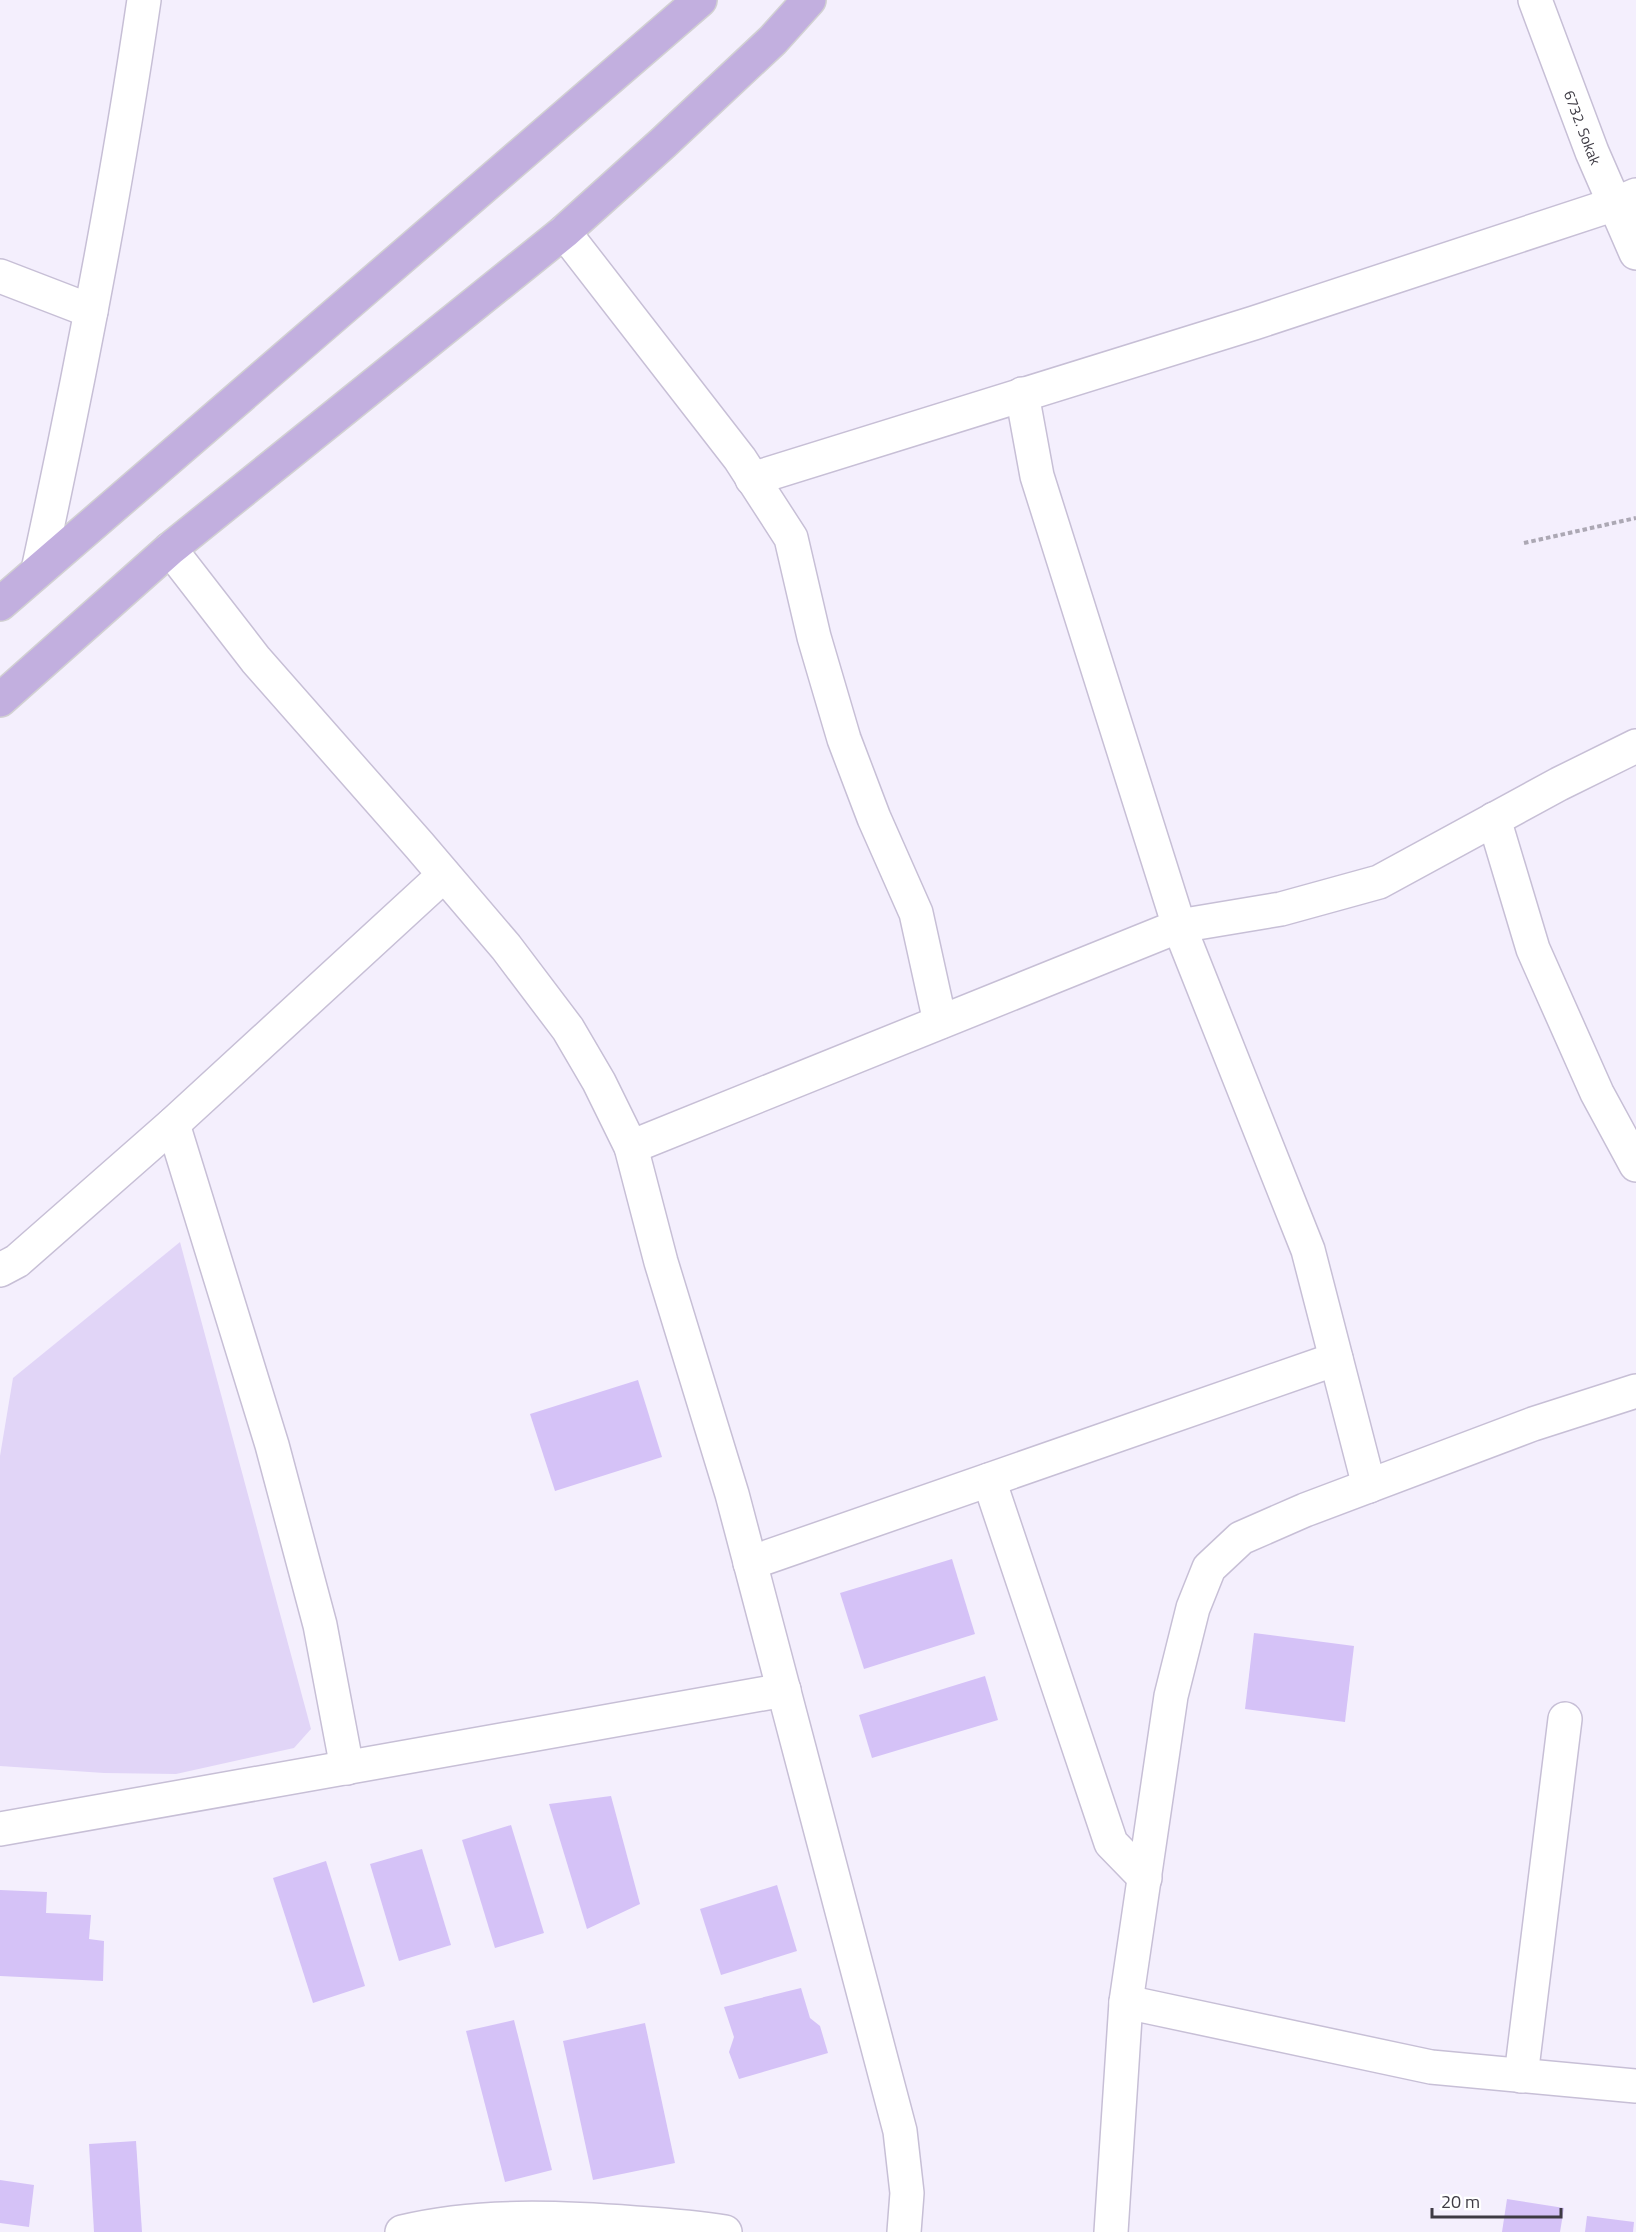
<svg xmlns="http://www.w3.org/2000/svg" width="1636" height="2232" viewBox="0 0 1636 2232" font-family="'Titillium Web',sans-serif">
<style>
.green{fill:#e1d5f7}
.building{fill:#d5c2f7}
.lines{fill:none;stroke-linecap:round;stroke-linejoin:round}
.minor-casing{stroke:#c7bfd6;stroke-width:36}
.primary-casing{stroke:#d1d0d2;stroke-width:36}
.path{stroke:#aca8b4;stroke-width:4;stroke-dasharray:4.5 3;stroke-linecap:butt}
.minor{stroke:#fff;stroke-width:33}
.primary{stroke:#c2afdf;stroke-width:33}
.labels{text-anchor:middle;dominant-baseline:central;stroke-width:4.5;stroke-linejoin:round;paint-order:stroke}
.street-label{font-size:15px;fill:#3e3b44;stroke:#fff}
</style>
<rect width="100%" height="100%" fill="#f4effd"/>
<path class="green" d="M180 1242 311 1729 294 1748 176 1774 104 1773 0 1766V1456L13 1378Z"/>
<g class="building">
<path d="M638 1380 662 1457 555 1491 530 1414Z"/>
<path d="M952 1559 975 1634 864 1669 840 1593Z"/>
<path d="M1254 1633 1354 1646 1345 1722 1245 1709Z"/>
<path d="M985 1676 998 1720 872 1758 859 1715Z"/>
<path d="M611 1796 640 1904 587 1929 549 1804Z"/>
<path d="M511 1825 544 1933 495 1948 462 1840Z"/>
<path d="M422 1849 451 1945 399 1961 370 1864Z"/>
<path d="M326 1861 365 1986 313 2003 273 1878Z"/>
<path d="M777 1885 797 1951 721 1975 700 1909Z"/>
<path d="M0 1890 47 1892 46 1913 91 1915 89 1939 104 1941 103 1981 0 1976Z"/>
<path d="M801 1988 810 2018 820 2026 828 2053 739 2079 729 2052 734 2037 724 2007Z"/>
<path d="M514 2020 552 2170 505 2182 466 2031Z"/>
<path d="M645 2023 675 2163 593 2180 563 2041Z"/>
<path d="M136 2141 142 2232H94L89 2144Z"/>
<path d="M0 2180 34 2185 29 2227 0 2223Z"/>
<path d="M1507 2199 1564 2208 1560 2232H1502Z"/>
<path d="M1587 2216 1634 2222 1633 2232H1585Z"/>
</g>
<g class="lines">
<g class="minor-casing">
<g id="minor">
<path id="s1" d="M1535 0 1592 152 1636 253"/>
<path d="M564 232 740 459 791 538 814 637 844 739 874 818 916 913 940 1022"/>
<path d="M0 276 91 311"/>
<path d="M1022 394 1037 476 1179 926 1308 1250 1369 1486"/>
<path d="M752 479 1254 323 1615 204 1636 195"/>
<path d="M170 549 256 660 419 845 506 947 568 1029 599 1082 631 1147 661 1262 732 1494 900 2131 907 2193 904 2232"/>
<path d="M38 570C79 381 116 191 144 0"/>
<path d="M1494 819 1533 949 1597 1093 1636 1165"/>
<path d="M173 1124 272 1445 320 1625 347 1768"/>
<path d="M631 1147 1179 926 1281 909 1379 882 1559 784 1636 746"/>
<path d="M0 1270 17 1261 173 1124 444 875"/>
<path d="M989 1480 1111 1843 1145 1878"/>
<path d="M750 1563 1336 1359"/>
<path d="M0 1829 784 1690"/>
<path d="M1126 2002 1431 2067 1636 2086"/>
<path d="M1521 2076 1565 1719"/>
<path d="M402 2232C477 2214 558 2217 635 2223 665 2225 695 2227 725 2232"/>
<path d="M1111 2232 1126 2002 1171 1696 1193 1608 1209 1568 1241 1538 1305 1510 1533 1424 1636 1391"/>
</g>
</g>
<g class="primary-casing">
<g id="primary">
<path d="M0 604 700 0"/>
<path d="M0 700 170 549 564 232 663 143 773 40 809 0"/>
</g>
</g>
<path class="path" d="M1524 543 1636 518"/>
<use href="#minor" class="minor"/>
<use href="#primary" class="primary"/>
</g>
<g class="labels">
<g class="street-label">
<text stroke="none"><textPath href="#s1" startOffset="136">6732. Sokak</textPath></text>
</g>
</g>
<path d="M1432 2208v9h129v-9" fill="none" stroke="#3e3b44" stroke-width="3"/>
<text x="1441" y="2208" font-size="18" fill="#3e3b44" stroke="#ffffff" stroke-width="4.5" paint-order="stroke">20 m</text>
</svg>
